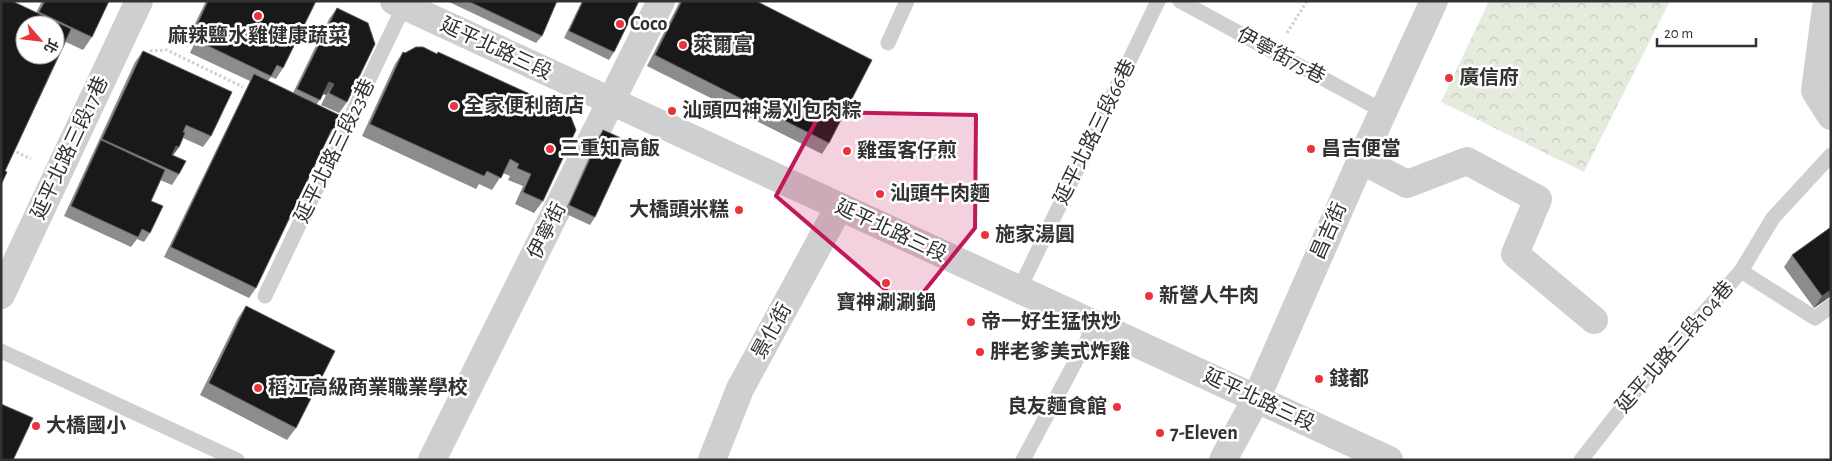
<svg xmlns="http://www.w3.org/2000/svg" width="1832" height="461" viewBox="0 0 1832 461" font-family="'Alegreya Sans','Noto Sans TC',sans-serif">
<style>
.park{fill:url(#park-crowns)}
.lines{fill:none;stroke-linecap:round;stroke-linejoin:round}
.path{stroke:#cfcfcf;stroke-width:3;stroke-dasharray:2.5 2.5;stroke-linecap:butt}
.service{stroke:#cfcfcf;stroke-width:15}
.minor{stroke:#cfcfcf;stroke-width:28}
.tertiary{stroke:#cfcfcf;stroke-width:28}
.wall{fill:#8c8c8c}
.shaded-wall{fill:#5e5e5e}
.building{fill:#191919;stroke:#5e5e5e;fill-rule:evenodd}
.marked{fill:#c2185b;fill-opacity:0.2;stroke:#c2185b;stroke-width:4;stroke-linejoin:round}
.poi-dot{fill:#e9343b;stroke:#fff;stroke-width:2}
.labels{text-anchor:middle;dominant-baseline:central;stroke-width:5;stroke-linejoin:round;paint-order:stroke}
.poi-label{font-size:20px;font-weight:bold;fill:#323232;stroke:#fff;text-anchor:start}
.street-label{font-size:20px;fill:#323232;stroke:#fff}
</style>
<defs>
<pattern id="park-crowns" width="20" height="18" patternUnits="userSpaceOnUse" patternTransform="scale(1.25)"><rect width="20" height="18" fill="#e5ecde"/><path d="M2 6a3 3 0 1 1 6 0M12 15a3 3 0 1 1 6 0" fill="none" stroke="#c5cbbf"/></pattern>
</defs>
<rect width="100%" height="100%" fill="#fff"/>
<path class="park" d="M1489 1H1670L1584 172 1441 102Z"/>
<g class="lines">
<g class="path">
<path d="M1287 33 1307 1"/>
<path d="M150 51 167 50 243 87"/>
<path d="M12 150 31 159"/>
</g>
<g class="service">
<path d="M1180 1 1383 111"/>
<path d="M888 43 907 1"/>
<path d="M1741 271 1773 218 1831 155"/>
<path d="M1019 290 1158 1"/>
<path d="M265 296 404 6"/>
<path d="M1 351 237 460"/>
<path d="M1023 460 1095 325"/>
<path d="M1581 460 1635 391 1741 271 1815 318 1831 306"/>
</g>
<g class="minor">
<path d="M1828 1 1826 7 1815 91 1831 116"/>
<path d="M1361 160 1407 184 1467 161 1538 199 1515 254 1594 320"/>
<path d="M1 295 139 1"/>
<path d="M432 460 661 1"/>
<path d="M712 460 740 389 839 207"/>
<path d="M1223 460 1256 399 1361 160 1434 1"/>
</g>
<path class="tertiary" d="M394 1 1389 460"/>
</g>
<g class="wall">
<path d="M42 1H109L92 37 83 50 66 42 5 171 36 13Z"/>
<path d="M206 1H316L283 68 276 79 271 77 268 81 293 93 329 19 337 8 347 102 339 113 321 105 326 95 323 94 317 104 334 130 327 140 256 288 249 298 164 257 250 81 190 53 195 42 188 38Z"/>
<path d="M447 1H557L542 36 536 43Z"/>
<path d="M582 1H639L614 52 609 60 564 38Z"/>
<path d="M680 1H756L829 143 822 154 647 66Z"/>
<path d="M143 51 211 136 203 147 183 138 179 147 173 155 179 174 172 185 160 180 151 201 150 233 144 242 137 239 131 247 64 216 135 62Z"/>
<path d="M403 52 405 53 437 54 569 112 543 201 534 213 515 204 523 186 508 180 510 176 503 173 492 190 479 184 476 189 362 136 395 64Z"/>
<path d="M603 130 595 217 590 225 564 213 598 137Z"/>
<path d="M1792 255 1831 296 1814 308 1784 267Z"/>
<path d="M246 306 296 428 287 440 200 395 238 318Z"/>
</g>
<g class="shaded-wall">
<path d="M329 82 334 84 326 95 321 93Z"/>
<path d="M176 146 179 147 171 158Z"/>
<path d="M1831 290V296L1814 308 1822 296Z"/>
</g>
<g class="building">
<path d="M1 1H12L71 29 5 171 7 172 1 185ZM25 25H55V55H25Z"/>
<path d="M45 1H109L92 37 39 12Z"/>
<path d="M208 1H316L283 68 277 65 271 76 198 41 203 31 196 27Z"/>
<path d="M468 1H557L542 36Z"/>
<path d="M583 1H639L614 52 569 31Z"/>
<path d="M682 1H756L872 60 829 143 655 55Z"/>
<path d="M337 8 368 23 375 44 347 102 329 93 334 84 329 82 320 100 297 89Z"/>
<path d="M416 47H423L437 54 438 52 569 112 576 130 543 201 523 192 531 174 517 168 519 164 510 159 501 178 487 171 484 176 370 124 403 52 405 53Z"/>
<path d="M143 51 232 92 211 136 186 125 183 132 185 133 179 147 176 146 172 155 186 161 179 174 102 139Z"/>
<path d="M254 74 341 116 334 130 332 129 256 288 171 247Z"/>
<path d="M603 130 630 142 595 217 569 205Z"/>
<path d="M101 140 165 170 151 201 163 206 150 233 142 229 138 237 71 206Z"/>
<path d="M1831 227V290L1822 296 1792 255Z"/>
<path d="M246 306 335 351 296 428 209 383Z"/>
<path d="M1 404 33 418 13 460H1Z"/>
</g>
<path class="marked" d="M821 112 976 115 975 228 909 310 776 196Z"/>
<g class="poi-dot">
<circle cx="258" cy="16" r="5"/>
<circle cx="620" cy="24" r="5"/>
<circle cx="683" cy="45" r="5"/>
<circle cx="1449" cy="78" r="5"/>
<circle cx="454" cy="106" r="5"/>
<circle cx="672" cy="111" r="5"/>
<circle cx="550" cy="149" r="5"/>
<circle cx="1311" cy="149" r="5"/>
<circle cx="847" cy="151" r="5"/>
<circle cx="880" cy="194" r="5"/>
<circle cx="739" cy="210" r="5"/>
<circle cx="985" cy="235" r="5"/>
<circle cx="886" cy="283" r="5"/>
<circle cx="1149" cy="296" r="5"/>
<circle cx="971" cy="322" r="5"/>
<circle cx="980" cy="352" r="5"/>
<circle cx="1319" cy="379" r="5"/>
<circle cx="258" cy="388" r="5"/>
<circle cx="1117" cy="407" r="5"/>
<circle cx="36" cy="426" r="5"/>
<circle cx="1160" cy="433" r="5"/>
</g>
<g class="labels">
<g class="poi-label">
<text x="630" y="24">Coco</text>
<text x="258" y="36" text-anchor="middle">麻辣鹽水雞健康蔬菜</text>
<text x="693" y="45">萊爾富</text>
<text x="1459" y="78">廣信府</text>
<text x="464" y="106">全家便利商店</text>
<text x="682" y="111">汕頭四神湯刈包肉粽</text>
<text x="560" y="149">三重知高飯</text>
<text x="1321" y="149">昌吉便當</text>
<text x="857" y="151">雞蛋客仔煎</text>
<text x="890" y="194">汕頭牛肉麵</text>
<text x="729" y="210" text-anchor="end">大橋頭米糕</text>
<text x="995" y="235">施家湯圓</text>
<text x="1159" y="296">新營人牛肉</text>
<text x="886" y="303" text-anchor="middle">寶神涮涮鍋</text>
<text x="981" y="322">帝一好生猛快炒</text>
<text x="990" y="352">胖老爹美式炸雞</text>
<text x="1329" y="379">錢都</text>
<text x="268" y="388">稻江高級商業職業學校</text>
<text x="1107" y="407" text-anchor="end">良友麵食館</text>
<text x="46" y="426">大橋國小</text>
<text x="1170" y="433">7-Eleven</text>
</g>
<g class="street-label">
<text transform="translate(496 49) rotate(25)">延平北路三段</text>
<text transform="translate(1281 56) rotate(28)">伊寧街75巷</text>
<text transform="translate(1095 132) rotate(-64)">延平北路三段66巷</text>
<text transform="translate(70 148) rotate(-65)">延平北路三段17巷</text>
<text transform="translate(335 151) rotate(-64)">延平北路三段23巷</text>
<text transform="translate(547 231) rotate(-63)">伊寧街</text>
<text transform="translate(891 231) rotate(25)">延平北路三段</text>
<text transform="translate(1329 231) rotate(-66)">昌吉街</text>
<text transform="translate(772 331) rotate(-61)">景化街</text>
<text transform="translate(1675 347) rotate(-49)">延平北路三段104巷</text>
<text transform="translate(1259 400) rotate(25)">延平北路三段</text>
</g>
</g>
<rect width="1832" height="461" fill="none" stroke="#323232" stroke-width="5"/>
<g transform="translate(40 40) rotate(118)"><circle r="24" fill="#ffffff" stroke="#adadad"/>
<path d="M0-4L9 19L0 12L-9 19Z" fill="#e9343b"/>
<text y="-8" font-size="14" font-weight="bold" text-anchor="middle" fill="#323232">北</text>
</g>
<path d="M1657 38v8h99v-8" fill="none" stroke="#323232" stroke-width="2.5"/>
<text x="1664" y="38" font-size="15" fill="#323232" stroke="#ffffff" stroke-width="4" paint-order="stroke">20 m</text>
</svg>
